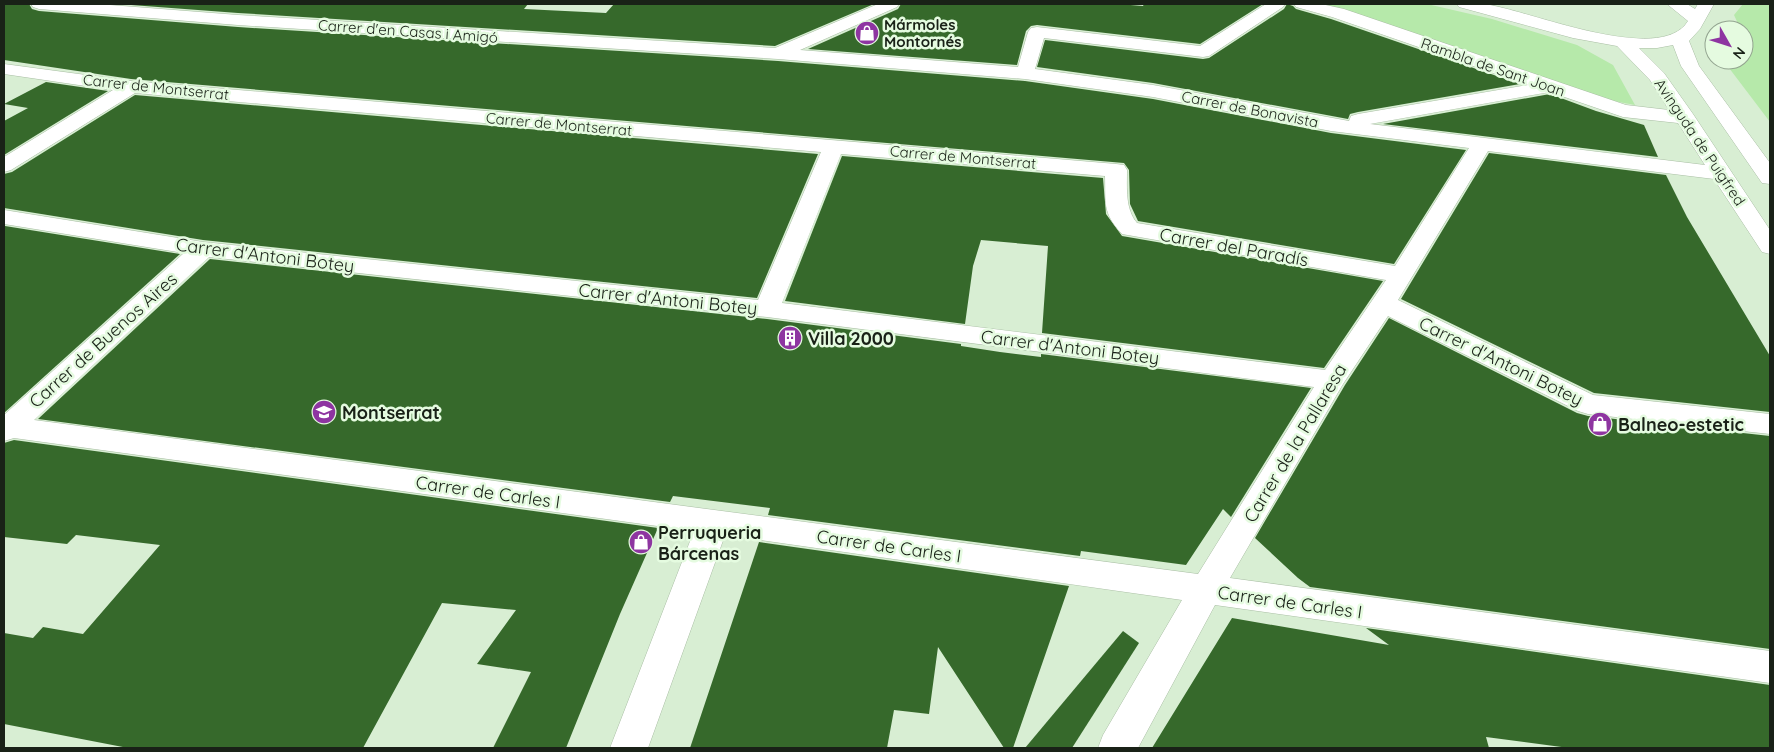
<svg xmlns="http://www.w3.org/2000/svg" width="1774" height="752" viewBox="0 0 1774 752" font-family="Quicksand,sans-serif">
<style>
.green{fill:#b6e9aa}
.building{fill:#36692b}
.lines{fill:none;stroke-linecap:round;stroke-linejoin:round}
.street-casing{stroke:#a9bea4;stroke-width:1}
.street{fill:#fff;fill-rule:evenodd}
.labels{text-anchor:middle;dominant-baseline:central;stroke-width:5;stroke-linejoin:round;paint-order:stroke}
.far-poi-label{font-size:15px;font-weight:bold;fill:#192117;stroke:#e5fbe0;text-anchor:start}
.far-street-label{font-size:15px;fill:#192117;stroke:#e5fbe0}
.street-label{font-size:18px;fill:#192117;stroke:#e5fbe0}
.poi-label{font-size:18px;font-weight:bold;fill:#192117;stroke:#e5fbe0;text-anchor:start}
</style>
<rect width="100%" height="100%" fill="#d8eed3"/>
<g class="green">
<path d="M1317 4H1427L1492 19 1577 45 1613 65 1635 105 1592 97 1355 14Z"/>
<path d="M1743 4H1770V122L1723 60H1744V30H1741L1734 15Z"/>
</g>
<g class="building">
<path d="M4 4H29L32 9 39 11 238 27 778 61 1025 81 1153 99 1331 133 1466 150 1394 264 1138 221 1130 204 1129 170 1124 163 131 79 4 60Z"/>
<path d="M118 4H528L524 9 606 13 614 4H874L775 46 238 13Z"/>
<path d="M901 4H1118L1143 6 1144 4H1263L1200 44 1037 25 1031 26 1026 31 1017 65 808 49 898 9Z"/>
<path d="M1287 4 1293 6 1296 9 1331 19 1520 84 1358 112 1350 114 1348 119 1153 83 1037 67 1045 40 1203 59 1209 58 1284 9Z"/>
<path d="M46 82 108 91 4 155V121L28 108 4 104Z"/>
<path d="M1550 94 1596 111 1644 125 1658 157 1383 124Z"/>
<path d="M135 95 818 154 757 298 203 240 4 208V174L12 172Z"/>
<path d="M1489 153 1666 175 1687 217 1770 356V412L1594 393 1401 299Z"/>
<path d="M842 156 1103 178 1106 214 1122 236 1383 281 1324 368 1042 333 1048 246 981 240 973 266 965 324 785 301Z"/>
<path d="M5 226 180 254 4 413V227Z"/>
<path d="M210 259 767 319 961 344V346L1000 352 1041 357V354L1311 388 1231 517 1223 509 1186 565 1081 551 1080 556 768 515 770 508 673 496 670 502 38 419Z"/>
<path d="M1389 318 1577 413 1588 416 1770 436V649L1310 587 1298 578 1255 538 1345 385Z"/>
<path d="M14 440 658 528 620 614 566 748H493L531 672 477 664 516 610 442 603 363 748H128L4 724V633L33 638 43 627 83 634 160 545 76 535 67 544 4 537V443Z"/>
<path d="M759 542 1069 586 1013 748H1004L938 647 929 714 894 710 887 748H690Z"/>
<path d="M1232 618 1389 645 1366 628 1770 685V748H1569L1486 737 1489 748H1152Z"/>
<path d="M1123 631 1139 643 1072 748H1025Z"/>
</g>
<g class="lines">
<g class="street-casing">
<path id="street" d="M31 4H97L238 15 775 48 878 4H899L897 7 800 50 1018 67 1028 32 1031 28 1037 27 1200 46 1266 4H1285L1283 7 1209 56 1203 57 1044 38 1035 69 1153 85 1349 121 1351 116 1358 114 1528 85 1332 17 1296 7 1294 4H1321L1344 9 1626 105 1669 110 1650 80 1617 46 1573 38 1459 7 1457 4C1465 3 1475 3 1484 4 1526 9 1660 67 1688 21L1667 4H1687L1695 9 1698 4H1714L1700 29 1689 41 1699 66 1770 163V184L1762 183 1681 66 1673 45 1657 48H1639L1664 73 1693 114 1770 230V254L1762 252 1714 179 1488 151 1398 300 1593 395 1770 414V434L1588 414 1578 411 1388 316 1343 384 1230 578 1770 651V683L1215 605 1138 748H1098L1103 735 1182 600 725 535 648 748H610L694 531 14 438 4 441V415L184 253 4 224V210L203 242 758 300 821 152 135 93 11 170 4 172V157L113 90 4 74V64L131 81 1116 164 1124 165 1127 170C1127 188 1125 209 1137 223L1395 266 1469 148 1331 131 1153 97 1025 79 778 59 238 25 39 9 33 7ZM1550 92 1623 117 1678 123 1705 165 1370 124ZM841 154 1105 176C1106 203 1102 212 1122 234L1386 280 1325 370 782 303ZM209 257 767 317 1314 387 1198 574 34 420Z"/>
</g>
<use href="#street" class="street"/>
</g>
<defs>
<g id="shop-disc" transform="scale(1.25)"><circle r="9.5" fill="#8e35a1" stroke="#e5fbe0"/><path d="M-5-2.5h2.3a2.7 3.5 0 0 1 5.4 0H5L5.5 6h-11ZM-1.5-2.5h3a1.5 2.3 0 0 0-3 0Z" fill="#fff"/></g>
<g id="building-disc" transform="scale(1.25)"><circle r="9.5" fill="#8e35a1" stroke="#e5fbe0"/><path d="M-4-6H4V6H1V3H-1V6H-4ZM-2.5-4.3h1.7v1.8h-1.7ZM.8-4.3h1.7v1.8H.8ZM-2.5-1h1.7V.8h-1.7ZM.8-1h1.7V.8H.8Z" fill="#fff"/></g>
<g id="school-disc" transform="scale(1.25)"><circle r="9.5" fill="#8e35a1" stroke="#e5fbe0"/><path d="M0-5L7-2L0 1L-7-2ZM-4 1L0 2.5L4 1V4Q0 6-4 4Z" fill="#fff"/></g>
</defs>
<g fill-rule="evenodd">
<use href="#shop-disc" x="867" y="33"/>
<use href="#building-disc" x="790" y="338"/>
<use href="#school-disc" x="324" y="412"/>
<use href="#shop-disc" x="1600" y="424"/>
<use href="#shop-disc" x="641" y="542"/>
</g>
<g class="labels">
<g class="far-poi-label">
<text x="884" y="24">Mármoles<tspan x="884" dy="17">Montornés</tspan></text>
</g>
<g class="far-street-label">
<text transform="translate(408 31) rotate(4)">Carrer d'en Casas i Amigó</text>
<text transform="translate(1493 67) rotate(19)">Rambla de Sant Joan</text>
<text transform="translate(156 87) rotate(6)">Carrer de Montserrat</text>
<text transform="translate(1250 109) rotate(11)">Carrer de Bonavista</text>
<text transform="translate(559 124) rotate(5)">Carrer de Montserrat</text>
<text transform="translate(1700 142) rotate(56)">Avinguda de Puigfred</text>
<text transform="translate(963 157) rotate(5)">Carrer de Montserrat</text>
</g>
<g class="street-label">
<text transform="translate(1234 247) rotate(10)">Carrer del Paradís</text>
<text transform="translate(265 255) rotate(7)">Carrer d'Antoni Botey</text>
<text transform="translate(668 299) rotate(6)">Carrer d'Antoni Botey</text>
<text transform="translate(103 340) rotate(-42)">Carrer de Buenos Aires</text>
<text transform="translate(1070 347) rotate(7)">Carrer d'Antoni Botey</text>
<text transform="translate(1501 361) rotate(26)">Carrer d'Antoni Botey</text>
<text transform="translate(1295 443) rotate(-59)">Carrer de la Pallaresa</text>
<text transform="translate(488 492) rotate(8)">Carrer de Carles I</text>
<text transform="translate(889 546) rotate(8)">Carrer de Carles I</text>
<text transform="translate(1290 602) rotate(8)">Carrer de Carles I</text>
</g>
<g class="poi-label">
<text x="808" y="338">Villa 2000</text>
<text x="342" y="412">Montserrat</text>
<text x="1618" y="424">Balneo-estetic</text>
<text x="658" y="532">Perruqueria<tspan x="658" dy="21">Bárcenas</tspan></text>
</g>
</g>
<rect width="1774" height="752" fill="none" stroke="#192117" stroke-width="10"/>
<g transform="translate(1729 45) rotate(129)"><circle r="24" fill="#e5fbe0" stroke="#93a490"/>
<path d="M0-4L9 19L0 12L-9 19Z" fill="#8e35a1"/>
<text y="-8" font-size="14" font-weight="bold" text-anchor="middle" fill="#192117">N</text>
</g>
</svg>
